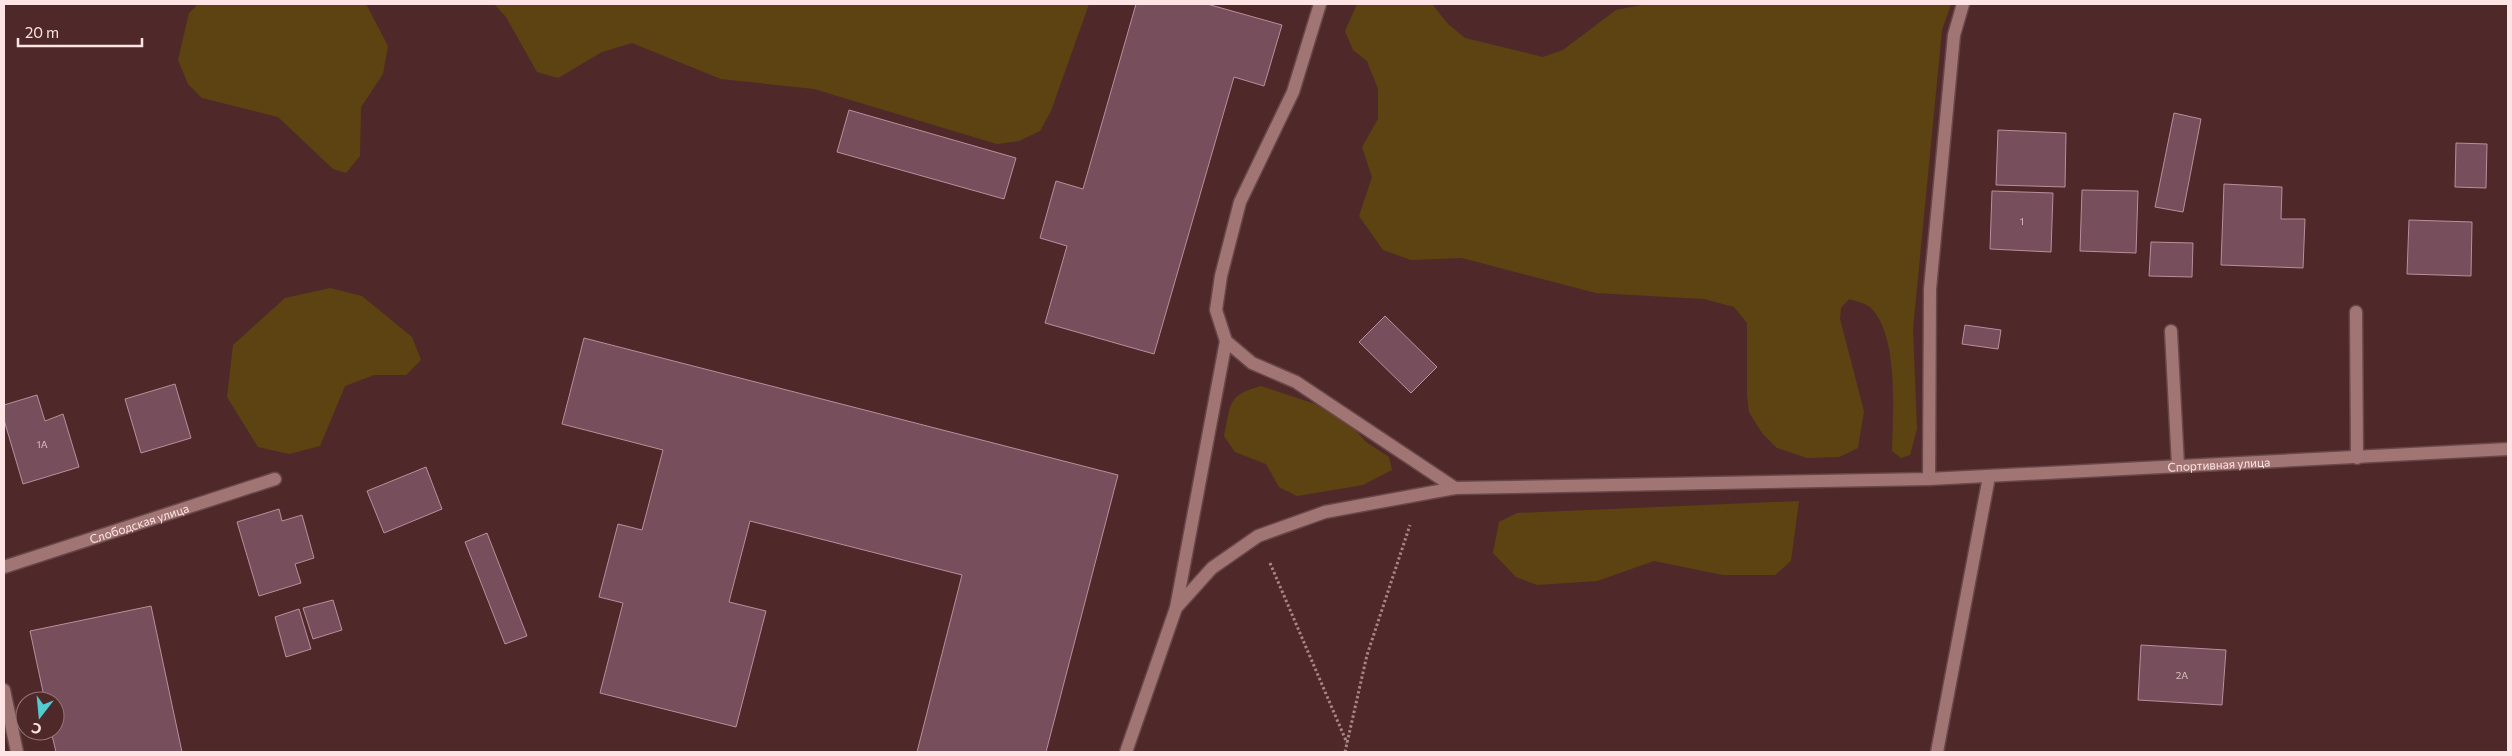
<svg xmlns="http://www.w3.org/2000/svg" width="2512" height="756" viewBox="0 0 2512 756" font-family="Commissioner,sans-serif">
<style>
.green{fill:#5d4312}
.building{fill:#774f5c;stroke:#ba8e9c}
.lines{fill:none;stroke-linecap:round;stroke-linejoin:round}
.minor-casing{stroke:#684749;stroke-width:15}
.path{stroke:#a68586;stroke-width:3;stroke-dasharray:2.5 2.5;stroke-linecap:butt}
.minor{stroke:#a27575;stroke-width:12}
.labels{text-anchor:middle;dominant-baseline:central;stroke-width:4;stroke-linejoin:round;paint-order:stroke}
.number-label{font-size:10px;fill:#dcbfc2}
.street-label{font-size:12px;fill:#fee4e4;stroke:#4f292a}
</style>
<rect width="100%" height="100%" fill="#4f292a"/>
<g class="green">
<path d="M198 4H366L388 46 383 74 361 107 360 156 346 173 333 169 278 117 202 98 188 84 178 60 189 13Z"/>
<path d="M494 4H1089L1051 111 1040 131 1019 141 997 144 814 89 721 79 632 43 602 52 558 78 537 72 506 17Z"/>
<path d="M1357 4H1432L1448 24 1465 38 1543 57 1563 50 1616 10 1647 4H1951L1942 30 1913 329 1917 429 1910 455 1901 458 1892 451C1893 413 1899 336 1871 308 1866 303 1855 301 1849 299L1841 308 1840 319 1864 411 1858 448 1839 457 1807 458 1777 448 1762 433 1749 412 1747 395V323L1734 307 1704 299 1596 293 1462 258 1411 260 1383 250 1359 216 1372 177 1362 147 1378 119V89L1367 61 1353 50 1345 31Z"/>
<path d="M330 288 362 296 412 337 421 360 406 375H374L345 386 320 446 289 454 258 447 227 397 233 345 285 298Z"/>
<path d="M1261 386 1315 404 1348 422 1366 442 1389 457 1392 470 1363 485 1297 496 1279 487 1266 464 1235 452 1224 436C1231 404 1227 395 1261 386Z"/>
<path d="M1799 501 1791 561 1775 575H1723L1654 561 1597 581 1537 585 1516 577 1493 553 1499 522 1517 513Z"/>
</g>
<g class="building">
<path d="M1136 4H1207L1282 25 1264 86 1234 77 1154 354 1045 323 1067 246 1040 238 1056 181 1083 189Z"/>
<path d="M849 110 1016 158 1004 199 837 152Z"/>
<path d="M2174 113 2201 119 2183 212 2155 207Z"/>
<path d="M1998 130 2066 133 2065 187 1996 185Z"/>
<path d="M2456 143 2487 144 2486 188 2455 187Z"/>
<path d="M2224 184 2282 187 2281 219H2305L2303 268 2221 265Z"/>
<path d="M2082 190 2138 191 2136 253 2080 251Z"/>
<path d="M1992 191 2053 193 2051 252 1990 249Z"/>
<path d="M2409 220 2472 222 2471 276 2407 274Z"/>
<path d="M2151 242 2193 243 2192 277 2149 276Z"/>
<path d="M1385 316 1437 367 1411 393 1359 342Z"/>
<path d="M1965 325 2001 330 1998 349 1962 344Z"/>
<path d="M584 338 1118 475 1046 752H917L962 575 750 521 729 602 766 611 736 727 600 693 623 603 599 597 618 524 642 530 663 450 562 424Z"/>
<path d="M175 384 191 438 141 453 125 399Z"/>
<path d="M37 395 45 421 63 414 79 467 23 484 4 420V405Z"/>
<path d="M426 467 442 509 384 533 367 491Z"/>
<path d="M279 509 282 521 302 515 314 558 295 564 301 583 259 596 237 522Z"/>
<path d="M487 533 527 636 505 644 465 542Z"/>
<path d="M333 600 342 630 313 639 303 608Z"/>
<path d="M151 606 182 752H56L51 731H55V701H45L30 631Z"/>
<path d="M299 609 311 649 286 657 275 617Z"/>
<path d="M2141 645 2226 650 2222 705 2138 700Z"/>
</g>
<g class="lines">
<g class="minor-casing">
<g id="minor">
<path d="M1320 4 1293 92 1240 202 1221 276 1216 310 1226 341 1252 363 1296 382 1455 488"/>
<path d="M2356 312 2357 458"/>
<path d="M2171 331 2178 466"/>
<path d="M1929 479 1930 289 1954 35 1963 4"/>
<path id="s1" d="M4 567 275 479"/>
<path d="M1176 608 1226 341"/>
<path d="M4 690 17 752"/>
<path id="s2" d="M1126 752 1176 608 1212 568 1258 536 1325 512 1455 488 1929 479 2508 449"/>
<path d="M1937 752 1989 477"/>
</g>
</g>
<g class="path">
<path d="M1270 563 1347 743"/>
<path d="M1345 752 1367 655 1410 525"/>
</g>
<use href="#minor" class="minor"/>
</g>
<g class="labels">
<g class="number-label">
<text x="2022" y="221">1</text>
<text x="42" y="444">1А</text>
<text x="2182" y="675">2А</text>
</g>
<g class="street-label">
<text stroke="none"><textPath href="#s2" startOffset="1230">Спортивная улица</textPath></text>
<text stroke="none"><textPath href="#s1" startOffset="142">Слободская улица</textPath></text>
</g>
</g>
<rect width="2512" height="756" fill="none" stroke="#fee4e4" stroke-width="10"/>
<g transform="translate(40 716) rotate(196)"><circle r="24" fill="#4f292a" stroke="#957474"/>
<path d="M0-4L9 19L0 12L-9 19Z" fill="#52ccd0"/>
<text y="-8" font-size="14" font-weight="bold" text-anchor="middle" fill="#fee4e4">С</text>
</g>
<path d="M18 38v8h124v-8" fill="none" stroke="#fee4e4" stroke-width="2.5"/>
<text x="25" y="38" font-size="15" fill="#fee4e4" stroke="#4f292a" stroke-width="4" paint-order="stroke">20 m</text>
</svg>
